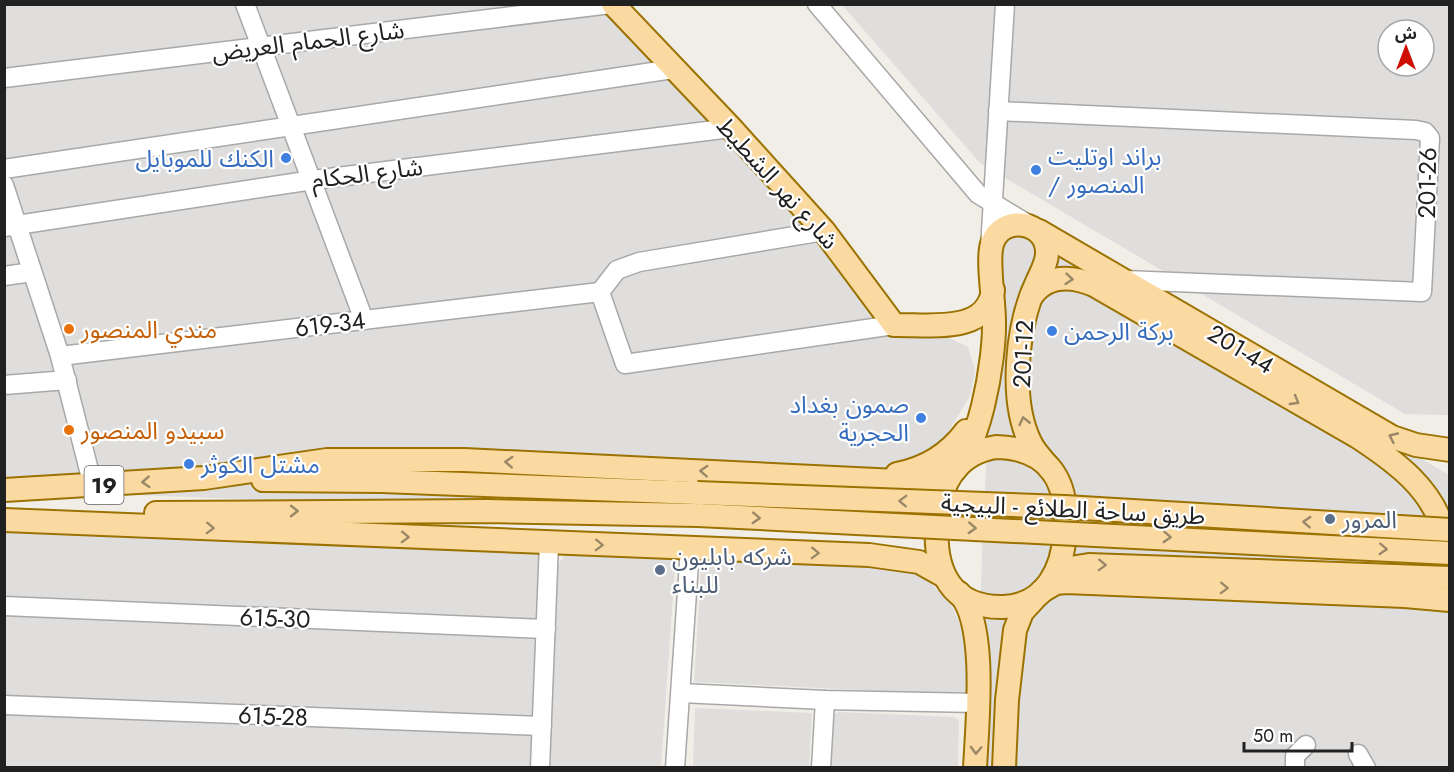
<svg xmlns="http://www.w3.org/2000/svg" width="1454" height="772" viewBox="0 0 1454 772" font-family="Jost,'Noto Sans Arabic',sans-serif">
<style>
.residential{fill:#dfdedd;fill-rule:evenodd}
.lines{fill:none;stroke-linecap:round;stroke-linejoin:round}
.minor-casing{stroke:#a8a8a8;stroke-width:21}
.major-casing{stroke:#9b7202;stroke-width:26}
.minor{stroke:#fff;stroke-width:18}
.major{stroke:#fbdaa2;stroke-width:22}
.major-bridge-casing{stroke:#9b7202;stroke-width:26;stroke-linecap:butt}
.major-bridge{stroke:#fbdaa2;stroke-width:22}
.oneway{stroke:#998768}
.shop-dot{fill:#3f7fe0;stroke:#fff;stroke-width:2}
.food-dot{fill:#e8710a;stroke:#fff;stroke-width:2}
.service-dot{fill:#5c6f8a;stroke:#fff;stroke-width:2}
.labels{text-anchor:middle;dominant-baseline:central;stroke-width:4.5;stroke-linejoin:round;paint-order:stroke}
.shield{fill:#fff;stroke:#646464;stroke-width:1.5}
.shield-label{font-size:22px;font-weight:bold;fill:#212121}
.street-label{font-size:24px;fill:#212121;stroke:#fff}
.shop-label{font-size:24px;fill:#366cbe;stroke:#fff;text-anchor:start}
.food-label{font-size:24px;fill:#c56008;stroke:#fff;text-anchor:start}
.service-label{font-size:24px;fill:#4e5e75;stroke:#fff;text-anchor:start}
</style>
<rect width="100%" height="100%" fill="#f1eee7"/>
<g class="residential">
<path d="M5 5H606L820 234 890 328H928L968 347 975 370 970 396 937 450 898 495 861 517 821 521 5 490Z"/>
<path d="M842 5H1449V415L1405 414 980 163ZM1388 30H1424V66H1388Z"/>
<path d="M1002 227 1131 290 1449 475V767L976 768 982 552 993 327Z"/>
<path d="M5 528 540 551 542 559 537 621 5 601Z"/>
<path d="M574 549 671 558 675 567 661 767 548 768 557 567 565 554Z"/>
<path d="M702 554 887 561 922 575 950 602 966 637 968 695 694 682Z"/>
<path d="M5 615 527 635 535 637 539 643 535 715 532 719 5 700Z"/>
<path d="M695 708 812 713 809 767H693Z"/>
<path d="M839 712 954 717 959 720 958 767 830 768 832 718 833 714Z"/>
<path d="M5 715 530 733 533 736 534 767 5 768Z"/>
</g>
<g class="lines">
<g class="minor-casing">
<g id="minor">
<path d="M245 4 364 320"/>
<path d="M817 4 978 194 1031 226"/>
<path d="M4 78 611 4"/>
<path d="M998 111 1416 130 1425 132 1430 138 1422 292 1125 280"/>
<path d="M4 169 673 69"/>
<path d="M4 185 60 356 93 486"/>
<path d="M4 227 313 180 731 128"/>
<path d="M990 248 1005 4"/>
<path d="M4 276 32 272"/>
<path d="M600 292 625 364 894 325"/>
<path d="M600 292 617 270 639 262 824 231"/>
<path d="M60 356 600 292"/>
<path d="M4 385 67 380"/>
<path d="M4 606 546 629"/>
<path d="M681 693 825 700 978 703"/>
<path d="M4 705 542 726"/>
<path d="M1358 754 1366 768"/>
<path d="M540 768 549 543"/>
<path d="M675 768 690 548"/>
<path d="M821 768 825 700"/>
<path d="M1295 768V756L1306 745"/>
</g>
</g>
<g class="major-casing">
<g id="major">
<path d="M613 4 731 128 824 231 894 325C928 324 987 335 993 290"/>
<path d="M1039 231 1392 437 1416 445 1450 450"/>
<path d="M1031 297C1046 274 1072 276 1094 285L1358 437C1396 462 1435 490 1445 537"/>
<path d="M996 447C1050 448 1069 482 1065 532 1063 568 1046 606 1003 607 951 608 934 571 937 525 939 486 954 454 996 447Z"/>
<path d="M897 474C926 468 948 455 966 431"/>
<path d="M263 480 382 481 697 493"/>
<path d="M4 490 204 478 327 460H464L918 482C927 481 937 482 945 478 980 459 995 357 994 321 994 301 987 260 992 244 1001 213 1048 221 1047 253 1047 263 1041 273 1037 282 1017 324 1009 399 1030 442 1035 453 1045 462 1052 471"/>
<path d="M156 513 488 511 698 515"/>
<path d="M4 520 869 555 919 562 944 576"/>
<path d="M1053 579 1070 568 1089 565 1450 578"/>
<path d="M1042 591 1056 583 1066 582 1405 596 1450 600"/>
<path d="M959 593C988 623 977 726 975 768"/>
<path d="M1004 768 1007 700 1015 630 1022 612 1034 599"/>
</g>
</g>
<use href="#minor" class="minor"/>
<use href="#major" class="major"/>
<g class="major-bridge-casing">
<g id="major-bridge">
<path d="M697 493 1065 507 1450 530"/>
<path d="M698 515 1450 553"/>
</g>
</g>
<use href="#major-bridge" class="major-bridge"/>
</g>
<defs><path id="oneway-chevron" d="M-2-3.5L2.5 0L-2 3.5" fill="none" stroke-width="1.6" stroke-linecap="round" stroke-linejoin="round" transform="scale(1.5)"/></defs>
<g class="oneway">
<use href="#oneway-chevron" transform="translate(1069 279) rotate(5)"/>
<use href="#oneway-chevron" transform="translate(1295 401) rotate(30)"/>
<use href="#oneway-chevron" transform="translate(1024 421) rotate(-103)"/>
<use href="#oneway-chevron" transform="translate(1393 437) rotate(-155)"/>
<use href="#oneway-chevron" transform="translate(509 462) rotate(-177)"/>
<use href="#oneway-chevron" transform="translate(704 471) rotate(-177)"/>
<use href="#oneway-chevron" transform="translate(146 482) rotate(176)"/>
<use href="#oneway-chevron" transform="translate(903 501) rotate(-178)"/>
<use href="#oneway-chevron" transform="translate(294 511)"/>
<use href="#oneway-chevron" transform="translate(756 518) rotate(3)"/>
<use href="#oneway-chevron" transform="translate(1307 522) rotate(-177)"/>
<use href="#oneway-chevron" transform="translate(210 528) rotate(2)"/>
<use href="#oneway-chevron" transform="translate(972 528) rotate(3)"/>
<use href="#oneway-chevron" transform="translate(405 537) rotate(2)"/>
<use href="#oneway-chevron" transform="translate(1167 537) rotate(3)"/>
<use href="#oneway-chevron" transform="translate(599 545) rotate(2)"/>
<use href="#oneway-chevron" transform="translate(1383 549) rotate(3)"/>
<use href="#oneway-chevron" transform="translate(815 553) rotate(2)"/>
<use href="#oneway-chevron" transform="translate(1102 565) rotate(2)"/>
<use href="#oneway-chevron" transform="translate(1224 588) rotate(2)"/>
<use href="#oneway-chevron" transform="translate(976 750) rotate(92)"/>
</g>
<g class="shop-dot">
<circle cx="286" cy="158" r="6"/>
<circle cx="1036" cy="170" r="6"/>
<circle cx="1052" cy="331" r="6"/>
<circle cx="921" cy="418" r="6"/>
<circle cx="189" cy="464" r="6"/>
</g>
<g class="food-dot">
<circle cx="69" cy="329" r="6"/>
<circle cx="69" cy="430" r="6"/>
</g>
<g class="service-dot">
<circle cx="1330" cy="519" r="6"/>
<circle cx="660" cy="570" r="6"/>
</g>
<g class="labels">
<rect class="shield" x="84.5" y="466" width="39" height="38" rx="4.5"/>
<g class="shield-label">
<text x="104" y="485">19</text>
</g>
<g class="street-label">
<text transform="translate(308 41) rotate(-7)">شارع الحمام العريض</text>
<text transform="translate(367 173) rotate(-7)">شارع الحكام</text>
<text transform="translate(778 183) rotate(48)">شارع نهر الشطيط</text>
<text transform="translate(1427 183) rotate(-89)">201-26</text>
<text transform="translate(330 324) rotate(-7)">619-34</text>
<text transform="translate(1241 349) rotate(31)">201-44</text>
<text transform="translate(1023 354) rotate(-87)">201-12</text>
<text transform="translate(1073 509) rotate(3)">طريق ساحة الطلائع - البيجية</text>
<text transform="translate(275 618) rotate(2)">615-30</text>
<text transform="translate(273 716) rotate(2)">615-28</text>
</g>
<g class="shop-label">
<text x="1048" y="156">براند اوتليت<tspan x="1048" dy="28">/ المنصور</tspan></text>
<text x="274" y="158" text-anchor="end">الكنك للموبايل</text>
<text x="1064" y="331">بركة الرحمن</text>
<text x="909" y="404" text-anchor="end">صمون بغداد<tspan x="909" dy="28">الحجرية</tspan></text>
<text x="201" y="464">مشتل الكوثر</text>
</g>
<g class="food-label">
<text x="81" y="329">مندي المنصور</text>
<text x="81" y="430">سبيدو المنصور</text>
</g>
<g class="service-label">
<text x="1342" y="519">المرور</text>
<text x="672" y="556">شركه بابليون<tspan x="672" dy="28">للبناء</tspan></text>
</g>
</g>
<rect width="1454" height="772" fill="none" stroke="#212121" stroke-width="12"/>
<g transform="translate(1406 48)"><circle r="28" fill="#ffffff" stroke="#a6a6a6" stroke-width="1.5"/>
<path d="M0-4.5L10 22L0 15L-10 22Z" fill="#cf0e02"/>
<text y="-9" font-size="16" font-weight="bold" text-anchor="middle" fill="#212121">ش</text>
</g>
<path d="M1244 742v9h108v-9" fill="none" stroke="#212121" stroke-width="3"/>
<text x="1253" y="742" font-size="18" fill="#212121" stroke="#ffffff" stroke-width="4.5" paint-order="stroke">50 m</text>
</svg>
